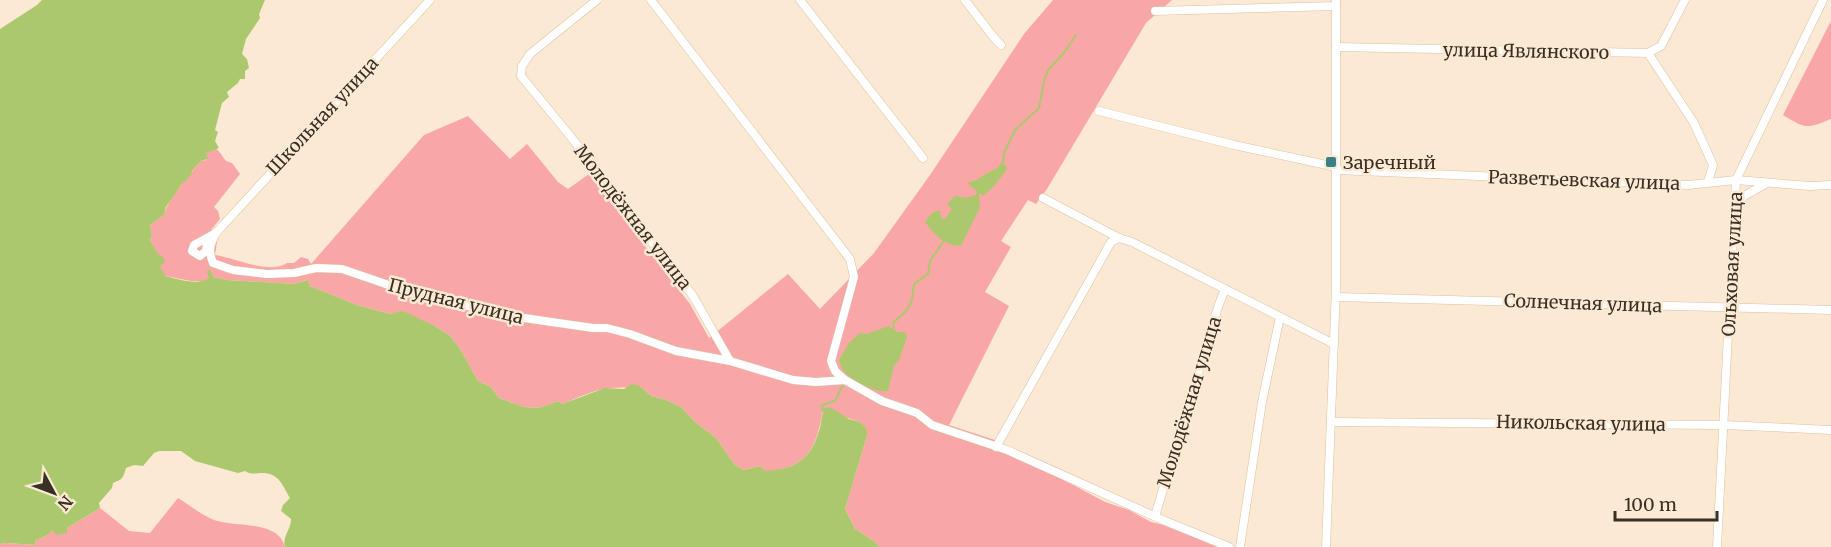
<svg xmlns="http://www.w3.org/2000/svg" width="1831" height="547" viewBox="0 0 1831 547" font-family="Merriweather,serif">
<style>
.green{fill:#f9a6a6}
.water{fill:#abc96c}
.lines{fill:none;stroke-linecap:round;stroke-linejoin:round}
.stream{stroke:#abc96c;stroke-width:2}
.minor-casing{stroke:#d8c1a6;stroke-width:9}
.minor{stroke:#fff;stroke-width:8}
.poi-dot{fill:#388186;stroke:#fce9d3;stroke-width:2}
.labels{text-anchor:middle;dominant-baseline:central;stroke-width:5;stroke-linejoin:round;paint-order:stroke}
.street-label{font-size:18px;fill:#393025;stroke:#fce9d3}
.poi-label{font-size:18px;fill:#393025;stroke:#fce9d3;text-anchor:start}
</style>
<rect width="100%" height="100%" fill="#fce9d3"/>
<g class="green">
<path d="M1053 0H1172L1146 23 1047 189 1036 204 1028 200 1001 241 1011 247 985 292 1009 306 949 425 995 440 992 448 1053 471 1064 480 1105 502 1129 510 1151 522 1164 525 1221 547H879L874 541 855 529 845 509 867 436 860 422C847 418 837 413 823 411 815 451 808 467 765 472L760 466 744 470 735 465 716 438 696 423 681 407 666 400 651 396 640 386C629 388 622 387 612 388 594 389 578 398 562 404L558 401 542 407 531 408 521 406 499 398 491 387 478 381 459 347 449 335 435 326 403 312 390 314 357 305 310 286 306 280 294 284 227 280 213 277 204 281H191L165 276 160 270 158 255 150 240 152 235 150 225 164 215C169 197 189 175 201 161L207 160 206 153C218 143 219 153 226 161L232 163 240 174 214 207 218 211 220 219 211 230 217 242 215 255C236 258 269 275 287 263H294L301 257 308 259 311 264 424 135 468 116 510 159 527 144 558 182 568 189 589 174 690 304 709 338 788 274 820 309 874 253 930 175 1024 34Z"/>
<path d="M1831 21V119C1807 129 1806 129 1783 115Z"/>
<path d="M178 498C189 505 202 515 214 520 235 528 278 519 285 547H0V544L6 543 35 545 36 540 48 535 49 532 67 528 100 508 129 531 150 533Z"/>
</g>
<g class="water">
<path d="M42 0H265L259 14 260 18 246 39 242 54 247 59 249 68 245 71V79H240L238 83 227 92 229 97 222 103 215 130 218 132 215 141 219 148 206 153 208 159 201 161 192 171 191 175 181 185 166 207 164 215 150 225 152 235 150 240 158 254 163 257 165 262 160 266 165 276C178 279 197 286 209 278L207 270H210L213 277 227 280 294 284 307 280 310 286 357 305 390 314 403 311 435 326 449 335 459 347 478 381 491 387 499 398 521 406 531 408 542 407 558 401 562 404 605 388 624 389 631 384 640 386 651 396 666 400 681 407 696 423 716 438 735 465 744 470 760 466 765 471C794 469 810 461 819 431 822 423 821 415 825 408L830 407 849 419 860 422 866 428 867 436 845 509 855 529 874 541 879 547H285C282 536 291 530 291 519L281 511 283 505 290 498C281 483 279 472 259 473 253 474 250 474 245 471L238 473 195 461 181 451H159L154 453 143 466 134 465 126 468C123 478 123 479 113 483L112 488 99 503 100 508 67 528V533L56 535 53 531 50 532 48 535 36 540 35 545 6 543 0 544V29L37 5Z"/>
<path d="M1001 163 1006 166 1007 169 995 185 983 196 980 193 979 195 980 207 961 246C945 246 935 235 925 222L931 214 936 211H940L941 218 945 219 952 209 947 204 955 196 966 198 976 195 977 191 967 183C979 181 986 172 998 168Z"/>
<path d="M888 326 898 332H905L907 337 899 360 894 366 888 391C876 393 850 380 843 370 841 367 840 363 839 360L849 343 860 333 867 334Z"/>
</g>
<g class="lines">
<g class="stream">
<path d="M1003 164 1004 153 1015 130 1039 108 1044 81 1048 70 1064 53 1076 35"/>
<path d="M894 328 893 323 907 310 912 300 914 284 928 274 930 261 944 241"/>
<path d="M823 411 822 405 835 401 844 383"/>
</g>
<g class="minor-casing">
<g id="minor">
<path d="M597 0 530 54 522 66 521 76 571 137 693 296 730 361 793 380 816 382 845 380 882 401 917 413 932 425 1007 450 1165 521 1229 547"/>
<path d="M651 0 850 259 854 277 831 361 835 371 845 380"/>
<path d="M800 0 923 158"/>
<path d="M965 0 991 34 1001 45"/>
<path d="M1155 11 1336 6"/>
<path d="M1336 47 1648 53 1661 46 1685 0"/>
<path d="M1648 53 1694 123 1713 165 1708 182"/>
<path d="M1099 111 1234 145 1336 167"/>
<path d="M1336 170 1688 185 1736 180 1810 186 1831 185"/>
<path d="M1043 198 1119 238 1132 242 1334 344"/>
<path d="M1736 206 1744 196 1767 183"/>
<path d="M216 233C210 244 208 251 213 263L233 270 267 274 294 273 316 268 342 269 415 294 444 301 524 318 593 328H607L630 334 676 351 730 361"/>
<path d="M214 235 430 0"/>
<path d="M207 245 206 251 200 256 192 251 194 245 214 234"/>
<path d="M1336 297 1831 310"/>
<path d="M1331 422 1724 425 1831 430"/>
<path d="M996 447 1111 242 1119 238"/>
<path d="M1155 516 1218 307 1225 289"/>
<path d="M1240 547 1262 402 1280 317"/>
<path d="M1326 547 1336 287V0"/>
<path d="M1717 547 1736 180 1823 0"/>
</g>
</g>
<use href="#minor" class="minor"/>
</g>
<rect class="poi-dot" x="1325" y="156" width="12" height="12" rx="3"/>
<g class="labels">
<g class="street-label">
<text transform="translate(1526 51) rotate(1)">улица Являнского</text>
<text transform="translate(322 116) rotate(-47)">Школьная улица</text>
<text transform="translate(1584 180) rotate(2)">Разветьевская улица</text>
<text transform="translate(633 217) rotate(52)">Молодёжная улица</text>
<text transform="translate(1732 264) rotate(-87)">Ольховая улица</text>
<text transform="translate(456 301) rotate(14)">Прудная улица</text>
<text transform="translate(1583 303) rotate(2)">Солнечная улица</text>
<text transform="translate(1189 402) rotate(-73)">Молодёжная улица</text>
<text transform="translate(1581 423) rotate(1)">Никольская улица</text>
</g>
<g class="poi-label">
<text x="1343" y="162">Заречный</text>
</g>
</g>
<g transform="translate(54 493) rotate(131)" stroke="#fce9d3" stroke-width="4.5" paint-order="stroke">
<path d="M0-4.5L10 22L0 15L-10 22Z" fill="#393025"/>
<text y="-9" font-size="16" font-weight="bold" text-anchor="middle" fill="#393025">N</text>
</g>
<path d="M1615 511v9h102v-9" fill="none" stroke="#393025" stroke-width="3"/>
<text x="1624" y="511" font-size="18" fill="#393025" stroke="#fce9d3" stroke-width="4.5" paint-order="stroke">100 m</text>
</svg>
